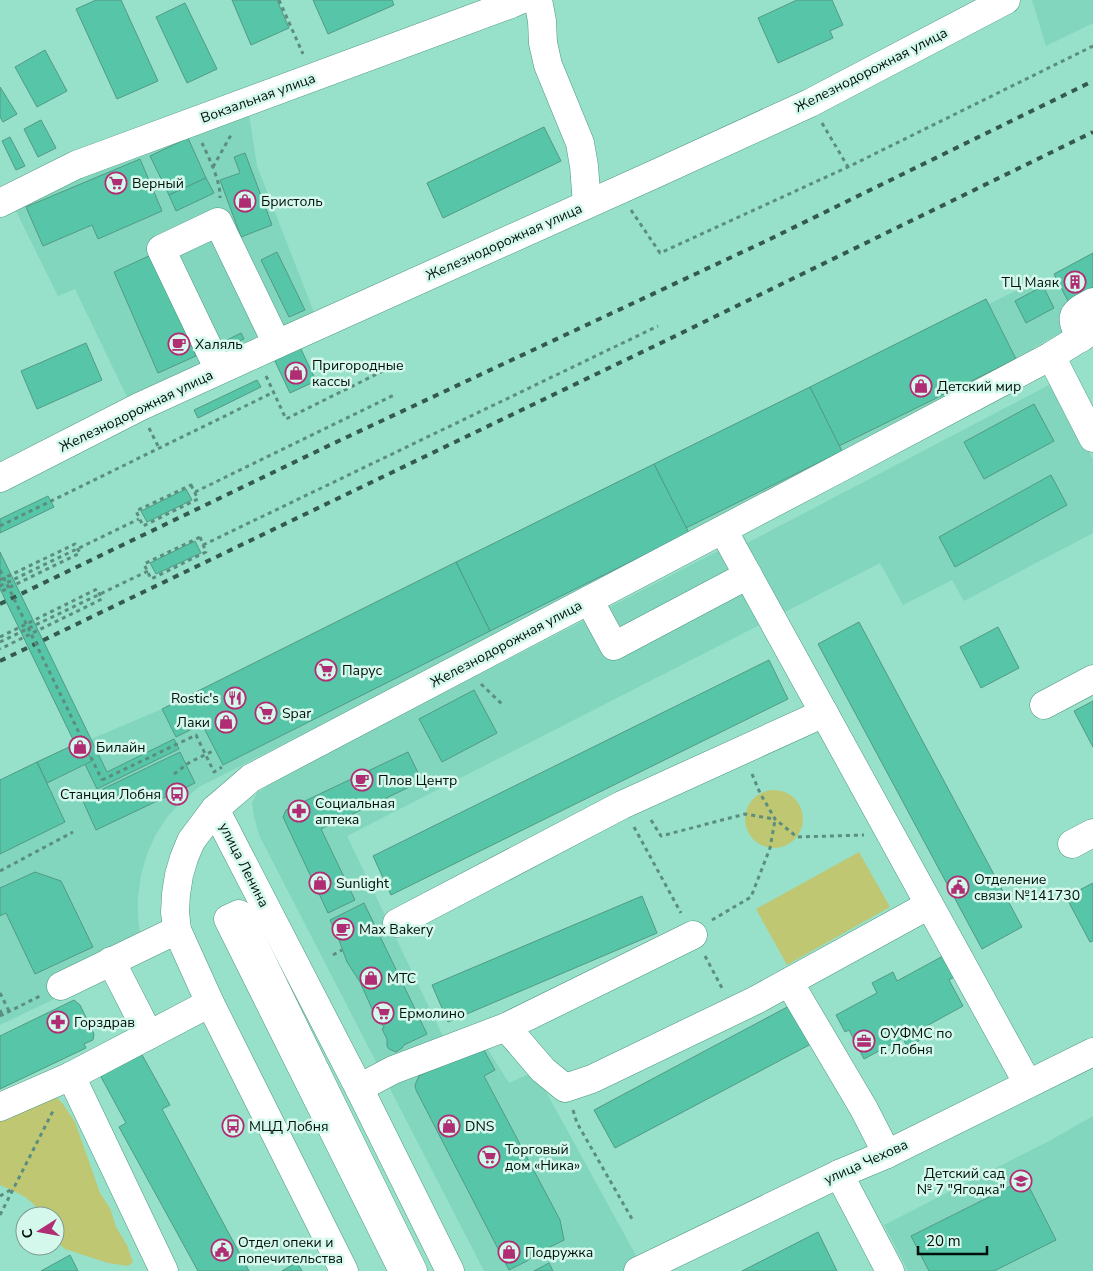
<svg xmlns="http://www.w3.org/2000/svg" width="1093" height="1271" viewBox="0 0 1093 1271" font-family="'Nunito Sans',sans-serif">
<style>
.built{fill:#82d6bd}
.green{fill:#c0c773}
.building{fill:#57c5a7;stroke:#529a85}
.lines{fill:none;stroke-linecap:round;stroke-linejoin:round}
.minor-casing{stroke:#4f9782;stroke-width:29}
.path{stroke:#5b8e7e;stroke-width:3;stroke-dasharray:4 4;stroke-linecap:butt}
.minor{stroke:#fff;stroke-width:28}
.rail{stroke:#35594e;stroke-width:4;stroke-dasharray:6 6;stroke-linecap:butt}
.path-bridge{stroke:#5b8e7e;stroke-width:3;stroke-dasharray:4 4;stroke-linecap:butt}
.labels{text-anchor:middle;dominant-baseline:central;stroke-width:5;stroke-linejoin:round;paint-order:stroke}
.street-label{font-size:14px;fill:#00100b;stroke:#d5f8ec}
.poi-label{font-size:14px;fill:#00100b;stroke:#d5f8ec;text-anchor:start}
</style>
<rect width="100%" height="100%" fill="#97e0c9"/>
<g class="built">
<path d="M1032 0H1093V23L1046 46Z"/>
<path d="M248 108 257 166 315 315 127 397 75 289 58 296 13 205Z"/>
<path d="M1093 253V315L1035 347 1024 360 699 533 199 787 183 800 168 816 156 834 147 854 141 875 138 896V918L141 940 139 958 0 1025V780L37 762 162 709 986 299 989 304 1040 279 1042 283 1054 276V274Z"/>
<path d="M1053 383 1093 459V533L964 601 952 580 903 605 880 563 783 613 347 836 451 1053 482 1040 509 1083 529 1074 539 1079 639 1261 620 1271H484L259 835 254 817 252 803 257 793 274 781 745 537 747 543Z"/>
<path d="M1093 1116V1271H908L884 1225 1051 1140Z"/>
</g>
<g class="green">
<circle cx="774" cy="819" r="29"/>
<path d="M859 852 890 907 787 965 756 909Z"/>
<path d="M55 1096 63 1104 75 1122 100 1193 110 1208 116 1227 127 1245 133 1262 128 1266 108 1263 65 1249 55 1240V1216H41C34 1198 16 1192 0 1185V1113Z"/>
</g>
<g class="building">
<path d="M96 0H121L158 81 117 99 76 9Z"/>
<path d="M232 0H277L289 28 251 45Z"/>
<path d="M313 0H392L394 5 328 34Z"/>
<path d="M797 0H832L843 25 830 31 833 38 778 63 758 18Z"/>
<path d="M185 3 217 69 187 83 156 17Z"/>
<path d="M45 50 67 91 37 107 15 67Z"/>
<path d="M0 87 17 114 3 122 0 117Z"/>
<path d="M41 120 56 148 38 157 24 129Z"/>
<path d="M544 127 561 161 443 218 427 183Z"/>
<path d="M10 137 25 166 16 170 2 141Z"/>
<path d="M188 138 206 178 169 195 150 156Z"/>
<path d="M245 153 272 225 241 237 220 180 240 173 234 157Z"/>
<path d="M140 159 162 211 98 239 92 225 43 246 26 207Z"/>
<path d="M206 178 214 193 176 211 169 195Z"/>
<path d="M277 252 305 310 289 317 261 260Z"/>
<path d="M1093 253V287L1068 301 1054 274Z"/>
<path d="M151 255 196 356 158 373 114 272Z"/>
<path d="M1043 286 1054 308 1026 323 1015 301Z"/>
<path d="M986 299 1016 359 839 446 810 387Z"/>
<path d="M241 333 244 339 229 346 227 340Z"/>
<path d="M86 343 102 380 37 409 21 371Z"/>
<path d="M300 347 316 381 290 393 274 359Z"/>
<path d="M257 380 261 387 198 418 194 410Z"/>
<path d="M810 387 842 451 686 528 654 464Z"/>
<path d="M1034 404 1054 441 984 479 964 442Z"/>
<path d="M654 464 689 533 490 631 456 562Z"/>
<path d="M1051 475 1067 505 955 567 939 537Z"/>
<path d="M186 489 192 500 147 522 141 511Z"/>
<path d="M48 496 54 507 0 533V519Z"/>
<path d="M195 541 201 553 156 574 150 563Z"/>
<path d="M0 552 107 772 174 739 179 749 97 789 0 589Z"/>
<path d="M456 562 490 631 223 765 202 724 176 737 162 709Z"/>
<path d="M859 622 1022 927 982 949 818 644Z"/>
<path d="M998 627 1019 668 981 688 960 647Z"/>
<path d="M769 660 788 699 391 895 373 856Z"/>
<path d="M474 690 497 733 442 762 419 719Z"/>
<path d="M1093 701V747L1074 711Z"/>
<path d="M82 741 92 761 47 783 37 762Z"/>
<path d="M180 752 195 783 96 830 82 799Z"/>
<path d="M408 752 422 781 321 829 355 900 328 913 283 817 286 810Z"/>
<path d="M37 762 65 822 0 854V780Z"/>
<path d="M35 872 61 881 93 947 35 974 6 913 0 916V888Z"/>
<path d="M1093 883V941L1090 942 1066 897Z"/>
<path d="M642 896 657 933 448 1022 432 985Z"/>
<path d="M364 903 427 1034 404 1045 402 1048 396 1052 389 1049 387 1046V1039L382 1029 384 1028 376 1010 373 1011 360 982 347 962 339 940 330 920Z"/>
<path d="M943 956 954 977 949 980 963 1006 923 1028 928 1036 907 1047 903 1038 864 1059 849 1030 845 1032 836 1015 877 993 872 983 893 972 897 981Z"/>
<path d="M74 1000 80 1005 94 1034 93 1040 84 1044 86 1048 0 1089V1036Z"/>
<path d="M791 1005 811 1044 615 1148 594 1110Z"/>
<path d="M481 1045 495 1070 484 1076 560 1220 564 1240 534 1255 527 1261 509 1270 416 1090 415 1085 419 1076Z"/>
<path d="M141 1053 170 1105 162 1109 249 1271H198L119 1127 126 1123 100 1075Z"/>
<path d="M1025 1179 1056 1240 994 1271H929L911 1236Z"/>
<path d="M818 1232 837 1271H742Z"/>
<path d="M70 1255 78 1271H41Z"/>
<path d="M297 1262 302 1271H282Z"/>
<path d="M549 1263 553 1271H534Z"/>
</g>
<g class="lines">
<g class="minor-casing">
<g id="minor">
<path d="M538 0 542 21 543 43 548 65 580 143 584 166 587 204"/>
<path d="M0 203 76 165 511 4 520 0"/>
<path d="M1081 338C1068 315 1072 313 1093 302"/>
<path d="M1051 356 1093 438"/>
<path d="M219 370 161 249 218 222 277 344"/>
<path d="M0 478 139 407 277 344 655 174 810 103 1006 0"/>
<path d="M589 600 614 646 748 575"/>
<path d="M1044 705 1093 679"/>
<path d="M824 713 1028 1084"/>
<path d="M215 809 359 1088 450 1271"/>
<path d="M1072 844 1093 833"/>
<path d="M397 923 622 805 824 713 723 530"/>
<path d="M111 961 149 1035"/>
<path d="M789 982 864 1109 887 1154"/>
<path d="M61 986 177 930"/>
<path d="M506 1027 543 1070 565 1088 592 1079 756 1000 929 905"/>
<path d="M71 1076 164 1271"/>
<path d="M359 1088 393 1070 506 1027 693 935"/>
<path d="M0 1107 71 1076 210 1003"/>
<path d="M839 1174 890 1271"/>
<path d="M344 1271 210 1003 177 930 175 912 176 894 179 875 184 858 191 841 215 809 251 778 836 470 1051 356 1093 330"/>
<path d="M403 1271 228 919 239 914 413 1271"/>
<path d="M638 1271 839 1174 887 1154 1093 1052"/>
</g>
</g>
<g class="path">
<path d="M279 0 303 54"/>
<path d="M822 123 848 167"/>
<path d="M202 143C209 158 221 182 220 198"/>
<path d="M213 167 231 135"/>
<path d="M631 210 660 253 848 167 1093 46"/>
<path d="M266 376 286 419 385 370"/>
<path d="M149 428 159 448"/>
<path d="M191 485 198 499 143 526 136 511Z"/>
<path d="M195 492 396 394"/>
<path d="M0 526 274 392"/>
<path d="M200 537 206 552 151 579 144 564Z"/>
<path d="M203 545 658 326"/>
<path d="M0 580 75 544 80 553 0 592"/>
<path d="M0 586 139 519"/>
<path d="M0 637 97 589 102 599 0 649"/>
<path d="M0 642 148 571"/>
<path d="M481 684 503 705"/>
<path d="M174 774 190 762 215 750"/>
<path d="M752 774 760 793 775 819 797 837 864 835"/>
<path d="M102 780 196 735 214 772 222 767"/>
<path d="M651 820 661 836 745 814 774 819"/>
<path d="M634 827 681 913"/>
<path d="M0 871 73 832"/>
<path d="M712 920 751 897 770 848 775 820"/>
<path d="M333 955 342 950"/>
<path d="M705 956 722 988"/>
<path d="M0 993 9 1011"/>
<path d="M0 1010 2 1015"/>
<path d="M0 1016 40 996"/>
<path d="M573 1110 577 1123 632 1219"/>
<path d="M0 1196 14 1188"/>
<path d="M0 1215 53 1111"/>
</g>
<use href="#minor" class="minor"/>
<g class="rail">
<path d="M0 604 330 445 766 241 1093 81"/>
<path d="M0 661 665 341 1093 132"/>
</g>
<path class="path-bridge" d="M0 570 102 780"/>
</g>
<defs>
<g id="supermarket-ring" transform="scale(1.125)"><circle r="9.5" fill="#d5f8ec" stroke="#b12d73" stroke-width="1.5"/><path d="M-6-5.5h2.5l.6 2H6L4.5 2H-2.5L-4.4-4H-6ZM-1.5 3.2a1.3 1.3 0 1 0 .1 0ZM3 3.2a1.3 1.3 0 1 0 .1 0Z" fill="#b12d73"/></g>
<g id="shop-ring" transform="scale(1.125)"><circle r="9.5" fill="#d5f8ec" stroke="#b12d73" stroke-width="1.5"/><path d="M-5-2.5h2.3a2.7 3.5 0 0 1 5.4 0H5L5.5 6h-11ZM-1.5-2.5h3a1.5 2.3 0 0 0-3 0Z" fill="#b12d73"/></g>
<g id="building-ring" transform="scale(1.125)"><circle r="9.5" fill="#d5f8ec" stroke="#b12d73" stroke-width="1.5"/><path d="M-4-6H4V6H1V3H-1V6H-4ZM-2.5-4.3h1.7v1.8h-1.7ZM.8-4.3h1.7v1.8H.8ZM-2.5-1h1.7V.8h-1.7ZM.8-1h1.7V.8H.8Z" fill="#b12d73"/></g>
<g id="cafe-ring" transform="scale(1.125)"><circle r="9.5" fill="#d5f8ec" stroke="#b12d73" stroke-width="1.5"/><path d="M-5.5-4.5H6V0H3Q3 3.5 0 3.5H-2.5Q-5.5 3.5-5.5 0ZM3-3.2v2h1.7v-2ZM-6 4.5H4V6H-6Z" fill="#b12d73"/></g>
<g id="restaurant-ring" transform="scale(1.125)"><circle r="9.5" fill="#d5f8ec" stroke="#b12d73" stroke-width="1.5"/><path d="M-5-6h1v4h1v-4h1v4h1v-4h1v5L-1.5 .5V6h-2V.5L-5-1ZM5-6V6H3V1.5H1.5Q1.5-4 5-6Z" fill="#b12d73"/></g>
<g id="bus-ring" transform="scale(1.125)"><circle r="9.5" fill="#d5f8ec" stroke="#b12d73" stroke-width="1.5"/><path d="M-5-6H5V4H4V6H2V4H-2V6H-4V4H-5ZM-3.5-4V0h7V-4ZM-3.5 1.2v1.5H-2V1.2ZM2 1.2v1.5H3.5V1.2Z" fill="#b12d73"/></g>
<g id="pharmacy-ring" transform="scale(1.125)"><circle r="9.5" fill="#d5f8ec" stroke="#b12d73" stroke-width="1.5"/><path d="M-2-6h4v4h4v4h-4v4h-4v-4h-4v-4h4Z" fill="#b12d73"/></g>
<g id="civic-ring" transform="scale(1.125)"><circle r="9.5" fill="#d5f8ec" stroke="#b12d73" stroke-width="1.5"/><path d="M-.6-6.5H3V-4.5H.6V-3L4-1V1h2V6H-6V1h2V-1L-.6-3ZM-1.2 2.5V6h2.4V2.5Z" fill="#b12d73"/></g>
<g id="office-ring" transform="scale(1.125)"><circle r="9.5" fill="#d5f8ec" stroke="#b12d73" stroke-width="1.5"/><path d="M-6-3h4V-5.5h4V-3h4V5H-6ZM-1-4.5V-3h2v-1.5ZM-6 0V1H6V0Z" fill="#b12d73"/></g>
<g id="school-ring" transform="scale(1.125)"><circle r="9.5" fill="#d5f8ec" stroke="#b12d73" stroke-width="1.5"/><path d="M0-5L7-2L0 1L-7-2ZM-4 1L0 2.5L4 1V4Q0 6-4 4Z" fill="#b12d73"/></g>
</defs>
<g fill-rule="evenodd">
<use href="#supermarket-ring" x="116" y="183"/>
<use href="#shop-ring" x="245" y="201"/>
<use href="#building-ring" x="1075" y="282"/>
<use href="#cafe-ring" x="179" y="344"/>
<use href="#shop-ring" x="296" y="373"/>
<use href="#shop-ring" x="921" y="386"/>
<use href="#supermarket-ring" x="326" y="670"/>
<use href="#restaurant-ring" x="235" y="698"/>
<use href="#supermarket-ring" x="266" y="713"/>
<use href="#shop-ring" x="226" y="722"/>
<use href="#shop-ring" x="80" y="747"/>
<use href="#cafe-ring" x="362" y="780"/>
<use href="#bus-ring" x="177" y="794"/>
<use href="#pharmacy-ring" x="299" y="811"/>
<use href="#shop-ring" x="320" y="883"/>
<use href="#civic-ring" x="958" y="887"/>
<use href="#cafe-ring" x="343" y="929"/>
<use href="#shop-ring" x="371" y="978"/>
<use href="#supermarket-ring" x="383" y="1013"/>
<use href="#pharmacy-ring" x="58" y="1022"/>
<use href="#office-ring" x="864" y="1041"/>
<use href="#bus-ring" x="233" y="1126"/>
<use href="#shop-ring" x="449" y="1126"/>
<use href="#supermarket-ring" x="489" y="1157"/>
<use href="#school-ring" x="1021" y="1181"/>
<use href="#civic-ring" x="222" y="1250"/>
<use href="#shop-ring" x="509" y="1252"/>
</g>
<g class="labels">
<g class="street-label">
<text transform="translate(871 70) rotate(-27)">Железнодорожная улица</text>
<text transform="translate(258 98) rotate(-20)">Вокзальная улица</text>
<text transform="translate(504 242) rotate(-24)">Железнодорожная улица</text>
<text transform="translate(136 411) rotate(-26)">Железнодорожная улица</text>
<text transform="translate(506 644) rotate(-28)">Железнодорожная улица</text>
<text transform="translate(244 865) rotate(63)">улица Ленина</text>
<text transform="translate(866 1162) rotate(-24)">улица Чехова</text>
</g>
<g class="poi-label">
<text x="132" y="183">Верный</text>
<text x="261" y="201">Бристоль</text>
<text x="1059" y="282" text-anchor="end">ТЦ Маяк</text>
<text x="195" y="344">Халяль</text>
<text x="312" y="365">Пригородные<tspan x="312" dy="16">кассы</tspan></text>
<text x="937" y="386">Детский мир</text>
<text x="342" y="670">Парус</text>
<text x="219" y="698" text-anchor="end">Rostic's</text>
<text x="282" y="713">Spar</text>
<text x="210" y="722" text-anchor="end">Лаки</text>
<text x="96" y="747">Билайн</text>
<text x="378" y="780">Плов Центр</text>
<text x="161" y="794" text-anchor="end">Станция Лобня</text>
<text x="315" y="803">Социальная<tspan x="315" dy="16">аптека</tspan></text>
<text x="974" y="879">Отделение<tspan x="974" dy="16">связи №141730</tspan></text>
<text x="336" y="883">Sunlight</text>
<text x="359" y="929">Max Bakery</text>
<text x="387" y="978">МТС</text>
<text x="399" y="1013">Ермолино</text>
<text x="74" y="1022">Горздрав</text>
<text x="880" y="1033">ОУФМС по<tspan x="880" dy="16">г. Лобня</tspan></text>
<text x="249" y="1126">МЦД Лобня</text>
<text x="465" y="1126">DNS</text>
<text x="505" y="1149">Торговый<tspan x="505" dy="16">дом «Ника»</tspan></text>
<text x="1005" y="1173" text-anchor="end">Детский сад<tspan x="1005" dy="16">№ 7 "Ягодка"</tspan></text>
<text x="238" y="1242">Отдел опеки и<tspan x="238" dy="16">попечительства</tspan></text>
<text x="525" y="1252">Подружка</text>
</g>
</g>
<g transform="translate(40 1231) rotate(259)"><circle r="24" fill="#d5f8ec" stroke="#809b92"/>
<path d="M0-4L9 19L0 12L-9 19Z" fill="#b12d73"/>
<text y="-8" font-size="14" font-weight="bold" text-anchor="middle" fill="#00100b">С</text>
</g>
<path d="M918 1246v8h69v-8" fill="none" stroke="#00100b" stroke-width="2.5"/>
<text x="926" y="1246" font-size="15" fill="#00100b" stroke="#d5f8ec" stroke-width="4" paint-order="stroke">20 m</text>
</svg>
